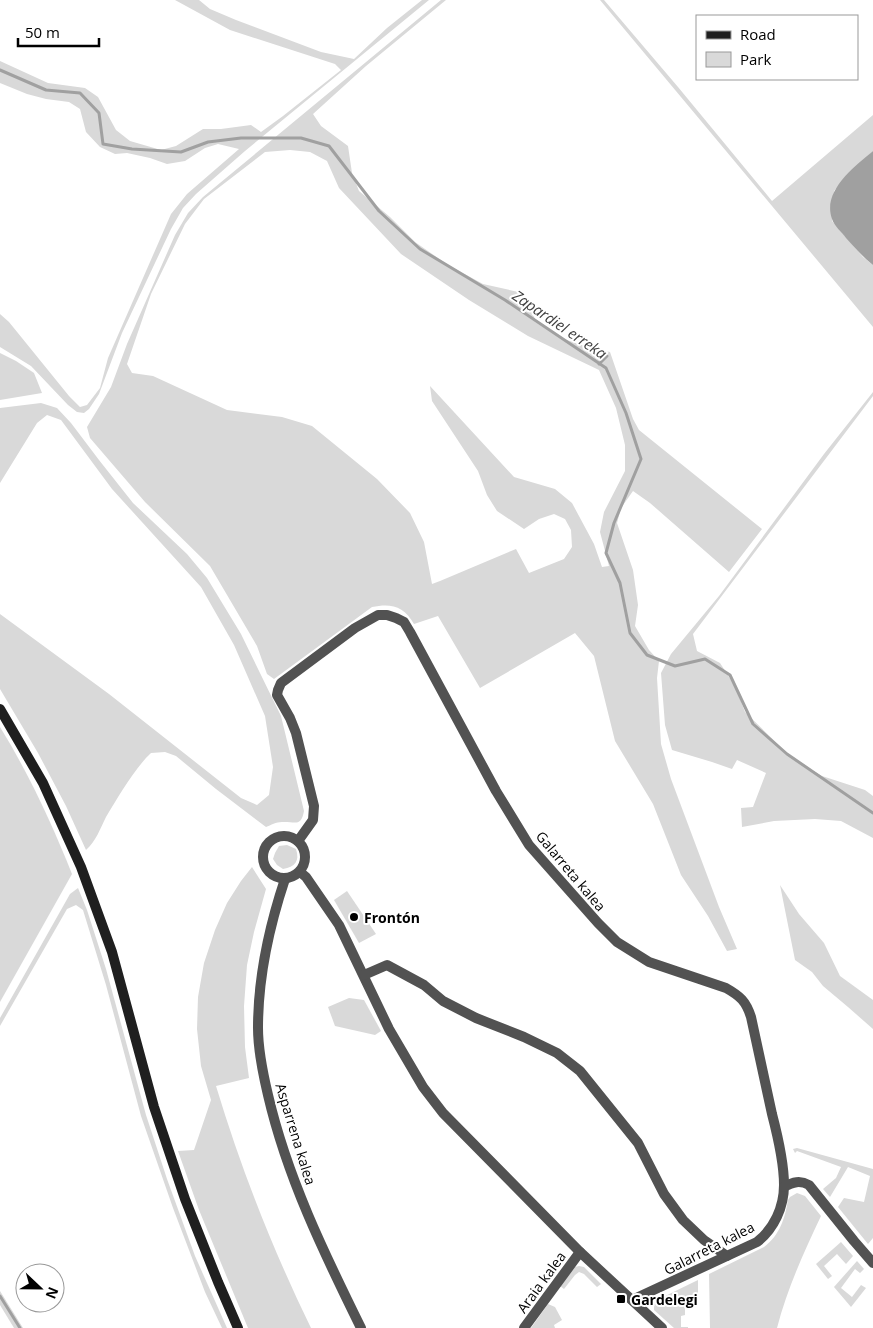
<svg xmlns="http://www.w3.org/2000/svg" width="873" height="1328" viewBox="0 0 873 1328" font-family="'Open Sans',sans-serif">
<style>
.green{fill:#d9d9d9;fill-rule:evenodd}
.water{fill:#a0a0a0}
.lines{fill:none;stroke-linecap:round;stroke-linejoin:round}
.stream{stroke:#a0a0a0;stroke-width:3}
.minor{stroke:#525252;stroke-width:10}
.secondary{stroke:#1f1f1f;stroke-width:10}
.poi-dot{fill:#000;stroke:#fff;stroke-width:2}
.labels{text-anchor:middle;dominant-baseline:central;stroke-width:4;stroke-linejoin:round;paint-order:stroke}
.street-label{font-size:14px;fill:#000;stroke:#fff}
.poi-label{font-size:14px;font-weight:bold;fill:#000;stroke:#fff;text-anchor:start}
.water-label{font-size:15px;font-style:italic;fill:#414141;stroke:#fff}
</style>
<rect width="100%" height="100%" fill="#fff"/>
<g class="green">
<path d="M175 0H199L210 9 236 20 321 52 354 59 387 28 422 0H429L245 151 196 194 183 208 171 229 122 333 99 394 89 409 84 413 77 412 68 405 31 366 0 347V314L9 322 69 396 80 407 87 405 100 388 108 358 171 214 187 194 239 149 218 144 205 148 185 161 167 164 150 158 127 153 115 154 100 147 86 132 80 109 69 102 46 99 27 94 0 83V61L48 83 85 88 98 97 116 130 130 141 161 150 176 146 203 129H221L251 125 261 132 283 116 341 70 335 64 230 30Z"/>
<path d="M441 0H446L366 66 313 114 321 126 348 146 352 173 359 191 390 217 415 242 448 265 483 284 523 293 535 319 564 339 590 348 610 352 633 419 639 430 762 529 729 572 650 503 633 491 621 508 617 523 633 570 638 605 635 626 649 650 659 661 657 678 661 744 671 779 719 907 737 949 727 951 708 916 681 875 653 804 615 741 594 656 575 633 480 688 438 616 414 624C404 606 391 603 372 607L274 679 267 674 257 646 210 566 145 502 90 438 87 427 111 387 127 344 175 235 188 213 203 197ZM290 150 310 152 327 161 339 188 401 254 469 300 528 336 599 370 616 408 625 445V471L604 512 600 532 609 566 602 567 594 544 572 503 555 489 514 477 430 386 432 401 478 471 487 495 497 511 524 529 539 519 554 514 565 519 571 530 572 547 564 559 529 573 516 549 440 581 432 584 424 542 410 513 377 479 312 426 282 417 227 410 153 376 132 373 127 364 151 294 185 224 204 199 265 152Z"/>
<path d="M600 0H604L678 87 772 201 873 115V151L845 177 834 191 832 221 863 257 873 265V327Z"/>
<path d="M0 353 16 361 34 373 42 393 0 400Z"/>
<path d="M873 392V396L693 634 697 651 720 663 735 686 745 712 793 759 822 776 865 790 873 796V838L841 821 815 819 774 821 742 827 741 808 753 807 766 773 737 760 732 769 712 762 672 750 665 725 661 673 671 654 719 596 824 454Z"/>
<path d="M41 403 57 408 71 423 99 460 133 503 187 554 207 578 241 634 281 716 304 811C301 828 294 821 282 822 276 822 271 825 266 827L216 789 176 756 165 752 151 753C135 768 118 797 106 817 100 829 96 841 86 850L66 806 38 753 0 689V614L109 694 241 798 257 805 269 795 273 767 265 716 234 645 201 587 112 489 61 420 47 415 37 423 0 483V408Z"/>
<path d="M0 727C29 774 52 824 72 874L0 1002Z"/>
<path d="M287 845 296 849C300 861 295 867 283 869L277 865 273 859 275 853 279 846Z"/>
<path d="M252 867 266 889 254 932 247 965 244 1006 245 1047 249 1078 216 1086C241 1169 273 1250 311 1328H248L199 1210 178 1151 194 1150 211 1100 201 1066 197 1029 198 997 204 963 215 930 227 903 241 881Z"/>
<path d="M780 885 799 914 824 943 840 976 873 1000V1029L848 1007 823 986 812 972 795 960Z"/>
<path d="M78 888 87 910 106 969 146 1115 167 1179 195 1256 227 1328H222L205 1292 173 1208 141 1116 106 985 83 910 76 905 67 909 0 1026V1018L70 894Z"/>
<path d="M347 891 376 934 359 943 334 900Z"/>
<path d="M349 998 364 1000 381 1031 375 1035 335 1026 328 1007Z"/>
<path d="M797 1148 873 1169V1238L868 1244 838 1207 844 1198 864 1202 870 1176 848 1167 830 1197 823 1189 836 1178 841 1167 797 1151 795 1153 793 1149Z"/>
<path d="M797 1193 805 1196 821 1216C804 1252 787 1289 777 1328H710L709 1274 764 1247C780 1235 785 1218 788 1200L790 1197Z"/>
<path d="M841 1242 853 1256 846 1264 837 1254 824 1266 832 1276 828 1279 816 1264Z"/>
<path d="M857 1261 864 1269 860 1273 855 1269 841 1288 852 1297 861 1285 866 1288 851 1307 834 1287Z"/>
<path d="M579 1266 584 1267 601 1284 597 1287 584 1274 579 1272 575 1275 564 1289 560 1286 575 1267Z"/>
<path d="M698 1280V1303L685 1304V1315L681 1316V1327H688V1328H674L654 1310V1304L659 1299Z"/>
<path d="M0 1291 23 1328H14L0 1305Z"/>
<path d="M548 1304 555 1307 562 1320 554 1325 555 1328H531Z"/>
</g>
<path class="water" d="M873 151V265C863 257 855 248 846 238 842 232 834 226 832 219 822 191 854 167 873 151Z"/>
<g class="lines">
<g class="stream">
<path d="M0 70 46 90 80 93 99 113 103 144 132 149 181 152 208 142 241 138H301L329 146 379 211 420 249 505 300 606 368 626 413 641 459 614 523 606 553 620 583 630 633 647 655 675 666 705 659 730 675 753 724 787 754 873 813"/>
<path d="M599 364 607 356"/>
<path d="M0 1296 20 1328"/>
</g>
<g class="minor">
<circle cx="284" cy="857" r="21"/>
<path d="M298 841 313 820 314 806 296 733 290 718 277 695 278 690 281 683 355 628 378 615H387L396 618 404 622 410 632 496 791 529 845 598 923 617 942 649 962 726 988C740 996 746 1001 751 1017 758 1049 765 1081 772 1114 778 1137 784 1162 784 1185 784 1207 774 1229 757 1242L632 1300"/>
<path d="M300 872 306 877 339 925 389 1029 423 1087 443 1113 580 1252 662 1328"/>
<path d="M285 879C269 927 258 976 258 1028 258 1050 263 1074 268 1095 287 1177 324 1253 361 1328"/>
<path d="M364 975 387 965 424 985 443 1001 476 1018 524 1037 557 1053 580 1071 638 1143 664 1194 683 1220 704 1240 727 1256"/>
<path d="M784 1187C793 1182 800 1180 809 1185L854 1241 873 1263"/>
<path d="M524 1328 580 1252"/>
</g>
<path class="secondary" d="M0 709 43 783 81 867 112 952 154 1107 185 1199 218 1282 238 1328"/>
</g>
<g class="poi-dot">
<circle cx="354" cy="917" r="5"/>
<rect x="616" y="1294" width="10" height="10" rx="2.5"/>
</g>
<g class="labels">
<g class="street-label">
<text transform="translate(571 871) rotate(50)">Galarreta kalea</text>
<text transform="translate(296 1134) rotate(73)">Asparrena kalea</text>
<text transform="translate(709 1248) rotate(-27)">Galarreta kalea</text>
<text transform="translate(541 1282) rotate(-54)">Araia kalea</text>
</g>
<g class="poi-label">
<text x="364" y="917">Frontón</text>
<text x="631" y="1299">Gardelegi</text>
</g>
<g class="water-label">
<text transform="translate(560 324) rotate(34)">Zapardiel erreka</text>
</g>
</g>
<rect x="696" y="15" width="162" height="65" fill="#ffffff" stroke="#999999"/>
<rect x="706" y="31" width="25" height="8" fill="#1f1f1f" stroke="#999999"/>
<text x="740" y="40" font-size="15" fill="#000000">Road</text>
<rect x="706" y="52" width="25" height="15" fill="#d9d9d9" stroke="#999999"/>
<text x="740" y="65" font-size="15" fill="#000000">Park</text>
<g transform="translate(40 1288) rotate(112)"><circle r="24" fill="#ffffff" stroke="#999999"/>
<path d="M0-4L9 19L0 12L-9 19Z" fill="#000000"/>
<text y="-8" font-size="14" font-weight="bold" text-anchor="middle" fill="#000000">N</text>
</g>
<path d="M18 38v8h81v-8" fill="none" stroke="#000000" stroke-width="2.5"/>
<text x="25" y="38" font-size="15" fill="#000000" stroke="#ffffff" stroke-width="4" paint-order="stroke">50 m</text>
</svg>
